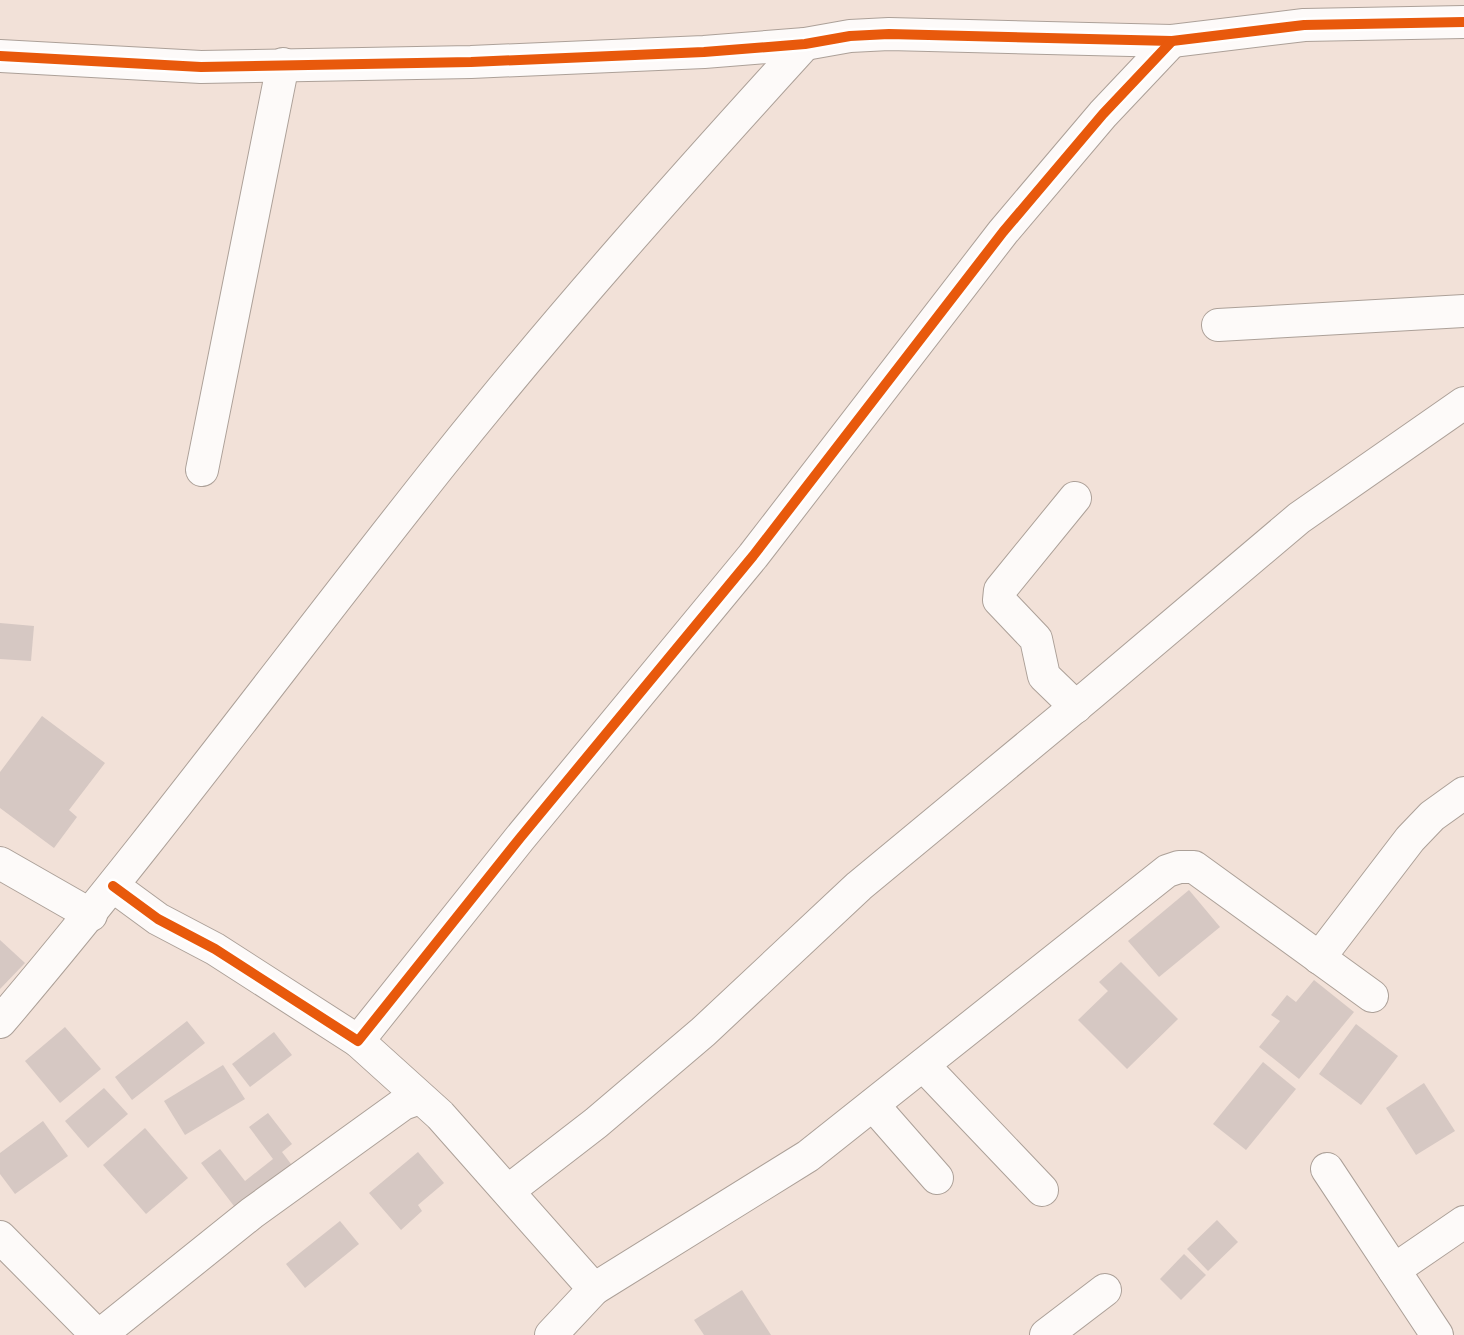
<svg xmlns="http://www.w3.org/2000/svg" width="1464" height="1335" viewBox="0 0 1464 1335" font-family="Poppins,sans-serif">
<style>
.building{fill:#d6c8c3}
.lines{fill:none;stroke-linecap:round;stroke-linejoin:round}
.minor-casing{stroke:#aca098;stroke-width:34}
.minor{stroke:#fdfaf9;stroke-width:32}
.cycleway-casing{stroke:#fff;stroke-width:15}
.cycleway{stroke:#e8590c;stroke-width:10}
</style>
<rect width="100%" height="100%" fill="#f2e1d8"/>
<g class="building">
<path d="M0 623 34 626 31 661 0 659Z"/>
<path d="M42 716 105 763 69 810 77 817 54 848 0 808V772Z"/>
<path d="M1189 890 1220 927 1159 977 1128 941Z"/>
<path d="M0 940 25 963 0 989Z"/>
<path d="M1121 962 1178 1019 1127 1069 1078 1020 1108 991 1099 982Z"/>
<path d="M1314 980 1354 1012 1299 1079 1259 1047 1280 1021 1271 1015 1287 995 1296 1002Z"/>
<path d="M187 1021 205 1043 132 1100 115 1077Z"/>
<path d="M1356 1024 1398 1056 1361 1105 1319 1074Z"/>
<path d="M65 1027 101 1069 60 1103 25 1061Z"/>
<path d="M274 1032 292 1055 250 1087 232 1064Z"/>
<path d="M1263 1062 1296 1089 1246 1150 1213 1124Z"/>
<path d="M223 1065 245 1099 185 1135 164 1101Z"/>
<path d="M1424 1083 1455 1131 1416 1155 1386 1108Z"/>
<path d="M104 1088 128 1114 88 1148 65 1121Z"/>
<path d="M268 1113 292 1144 282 1152 294 1168 237 1210 201 1163 220 1149 245 1181 273 1159 249 1127Z"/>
<path d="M43 1121 68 1156 15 1194 0 1174V1153Z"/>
<path d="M145 1128 188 1178 146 1214 103 1165Z"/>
<path d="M418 1152 444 1183 418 1205 422 1211 401 1230 369 1193Z"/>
<path d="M1217 1220 1238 1242 1208 1271 1187 1249Z"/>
<path d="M340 1221 359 1244 305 1288 286 1264Z"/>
<path d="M1184 1254 1206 1275 1181 1300 1160 1279Z"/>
<path d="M742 1290 771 1335H704L694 1320Z"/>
</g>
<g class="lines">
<g class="minor-casing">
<g id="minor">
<path d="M0 56 201 67 471 62 704 52 805 44 850 36 889 34 1172 41 1304 25 1464 22"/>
<path d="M1218 325 1464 311"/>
<path d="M202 470 283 64"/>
<path d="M1075 498 1000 590 999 600 1036 639 1044 676 1076 707"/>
<path d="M0 863 91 915"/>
<path d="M113 886 158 919 215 949 358 1041 520 838 753 556 1003 232 1103 114 1172 41"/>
<path d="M1319 958 1410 839 1432 816 1464 793"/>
<path d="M0 1022C154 841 294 649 443 462 558 318 681 180 805 44"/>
<path d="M358 1041 440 1115 594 1289 551 1335"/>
<path d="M923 1065 1042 1190"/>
<path d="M873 1105 937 1178"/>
<path d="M1327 1169 1437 1335"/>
<path d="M508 1191 596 1123 703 1032 859 886 1091 694 1299 518 1464 403"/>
<path d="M0 1237 97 1335"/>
<path d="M1394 1270 1464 1222"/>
<path d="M594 1289 808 1156 1167 871 1179 867H1194L1372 996"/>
<path d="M100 1335 252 1213 403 1104 420 1098"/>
<path d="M1046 1335 1105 1290"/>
</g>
</g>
<use href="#minor" class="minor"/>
<g class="cycleway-casing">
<g id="cycleway">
<path d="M0 56 201 67 471 62 704 52 805 44 850 36 889 34 1172 41 1304 25 1464 22"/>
<path d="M113 886 158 919 215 949 358 1041 520 838 753 556 1003 232 1103 114 1172 41"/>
</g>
</g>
<use href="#cycleway" class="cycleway"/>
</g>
</svg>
